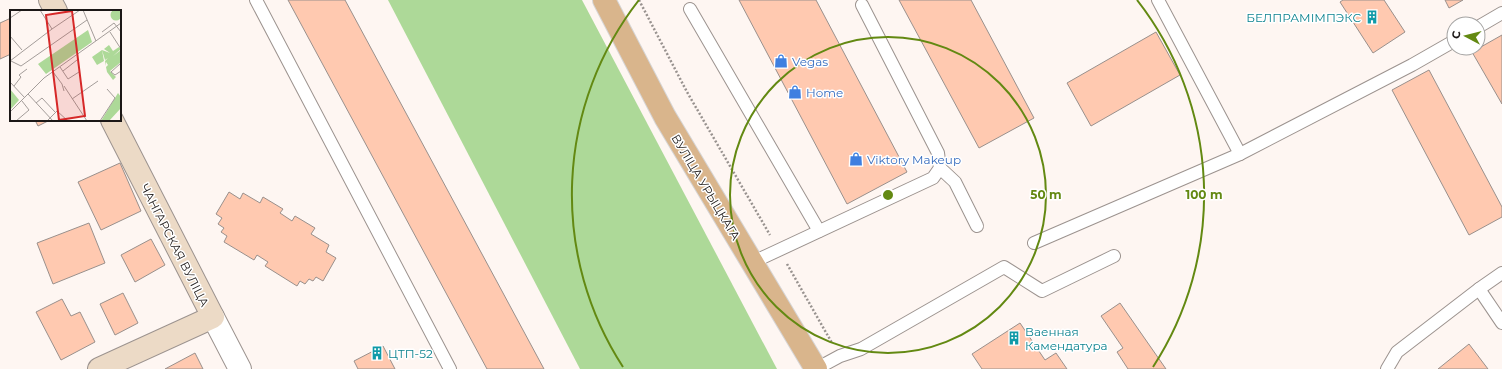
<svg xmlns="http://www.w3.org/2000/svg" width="1502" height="369" viewBox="0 0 1502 369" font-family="Montserrat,sans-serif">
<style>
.green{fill:#add998}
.building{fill:#ffc9b0;stroke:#99908c}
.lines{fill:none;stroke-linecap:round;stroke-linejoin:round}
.service-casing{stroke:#9c938f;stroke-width:14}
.tertiary-casing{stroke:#9c938f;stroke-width:24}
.secondary-casing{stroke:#9c938f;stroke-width:24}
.primary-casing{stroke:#d6d5d5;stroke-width:24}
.path{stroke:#98928f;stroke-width:2.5;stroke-dasharray:2 2;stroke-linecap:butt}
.service{stroke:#fff;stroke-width:12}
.tertiary{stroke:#fff;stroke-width:22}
.secondary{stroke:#ecdac6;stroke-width:22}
.primary{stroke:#d9b58c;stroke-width:22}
.ring{fill:none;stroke:#638912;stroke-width:2}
.labels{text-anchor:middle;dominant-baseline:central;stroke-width:3;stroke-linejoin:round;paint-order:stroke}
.culture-label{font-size:12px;fill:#0d838f;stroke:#fff;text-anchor:start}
.shop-label{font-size:12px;fill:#366cbe;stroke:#fff;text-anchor:start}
.street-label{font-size:12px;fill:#1c1817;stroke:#fff}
.inset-road{fill:none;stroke:#a49d9a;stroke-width:1}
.view{fill:#d62828;fill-opacity:0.15;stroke:#d62828;stroke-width:2}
.inset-edge{fill:none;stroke:#1c1817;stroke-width:2}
.centre{fill:#638912;stroke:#fff;stroke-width:2}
.ring-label{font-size:12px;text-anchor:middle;font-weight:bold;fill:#638912;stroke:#fff;stroke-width:3;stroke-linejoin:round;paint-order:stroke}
</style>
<rect width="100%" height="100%" fill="#fef6f2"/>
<path class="green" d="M388 0H582L777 369H580Z"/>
<g class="building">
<path d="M288 0H345L544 369H487Z"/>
<path d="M739 0H816L907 172 847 204Z"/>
<path d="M899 0H971L1034 118 979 148Z"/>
<path d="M1343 0H1384L1405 32 1373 53 1340 2Z"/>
<path d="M1445 0H1463L1449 8Z"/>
<path d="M11 18V54L0 59V23Z"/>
<path d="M1156 32 1180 75 1091 126 1067 83Z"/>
<path d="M1502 35V104L1472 52Z"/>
<path d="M1429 70 1502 207V217L1469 235 1392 90Z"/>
<path d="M35 120H50L38 126Z"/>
<path d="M120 163 141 211 101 230 78 182Z"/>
<path d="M229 192 240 199 243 193 260 203 263 197 283 209 280 213 292 221 295 216 315 228 311 234 329 245 326 252 336 258 323 281 316 277 313 281 309 279 305 284 300 281 297 286 265 266 268 262 257 255 254 260 224 242 227 236 221 232 224 228 218 224 222 218 216 214Z"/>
<path d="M89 223 105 263 53 284 37 243Z"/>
<path d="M151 239 165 265 135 282 121 255Z"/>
<path d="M123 293 138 323 115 335 100 304Z"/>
<path d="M62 299 71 316 80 312 95 342 61 360 36 312Z"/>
<path d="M1120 303 1166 369H1128L1117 352 1123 348 1101 316Z"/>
<path d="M1020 323 1045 360 1056 353 1067 369H982L972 354Z"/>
<path d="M1469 344 1488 369H1438Z"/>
<path d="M383 346 395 369H358L354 361Z"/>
<path d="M195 353 203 369H165Z"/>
</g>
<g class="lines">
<g class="service-casing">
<g id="service">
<path d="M256 0 450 369"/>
<path d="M1158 0 1240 154"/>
<path d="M690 9 819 231"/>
<path d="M1478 27 1502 13"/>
<path d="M940 168 955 182 977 226"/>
<path d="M1034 243 1240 154 1412 65 1454 41"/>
<path d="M751 263 933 178 940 168 938 153 862 5"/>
<path d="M1479 289 1502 323"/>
<path d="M816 369 840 356 861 349 1004 267 1042 291 1114 256"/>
<path d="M1387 369 1397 352 1479 289 1502 273"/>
</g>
</g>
<g class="tertiary-casing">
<path id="tertiary" d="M213 317 240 369"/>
</g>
<g class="secondary-casing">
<g id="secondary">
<path d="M50 0 56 11"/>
<path d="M99 369 213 317 112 120"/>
</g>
</g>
<g class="primary-casing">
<path id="primary" d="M604 0 665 117 816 369"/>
</g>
<g class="path">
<path d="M639 0 687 92 770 235"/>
<path d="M787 264 832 343"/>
</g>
<use href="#service" class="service"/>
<use href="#tertiary" class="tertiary"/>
<use href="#secondary" class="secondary"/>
<use href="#primary" class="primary"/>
</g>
<g class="ring">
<circle cx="888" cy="195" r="158"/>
<path d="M623 367A316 316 0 0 1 639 0M1137 0A316 316 0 0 1 1153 367"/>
</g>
<defs>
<g id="building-bare" transform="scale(1.08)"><path d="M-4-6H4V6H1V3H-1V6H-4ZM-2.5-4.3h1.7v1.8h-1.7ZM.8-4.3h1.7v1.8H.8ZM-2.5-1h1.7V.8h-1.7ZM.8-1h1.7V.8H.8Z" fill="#0f9aa8" stroke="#fff" stroke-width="2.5" paint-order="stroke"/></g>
<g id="shop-bare" transform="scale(1.08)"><path d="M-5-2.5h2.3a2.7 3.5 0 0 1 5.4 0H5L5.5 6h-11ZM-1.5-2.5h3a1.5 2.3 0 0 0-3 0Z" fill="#3f7fe0" stroke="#fff" stroke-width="2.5" paint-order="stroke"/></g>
</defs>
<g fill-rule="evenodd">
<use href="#building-bare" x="1372" y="17"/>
<use href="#shop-bare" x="781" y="61"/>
<use href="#shop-bare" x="795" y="92"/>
<use href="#shop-bare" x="856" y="159"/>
<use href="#building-bare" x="1014" y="338"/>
<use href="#building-bare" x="377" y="353"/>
</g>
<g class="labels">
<g class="culture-label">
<text x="1361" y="17" text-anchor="end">БЕЛПРАМІМПЭКС</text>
<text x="1025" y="331">Ваенная<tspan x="1025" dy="14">Камендатура</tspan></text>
<text x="388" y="353">ЦТП-52</text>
</g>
<g class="shop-label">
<text x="792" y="61">Vegas</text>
<text x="806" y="92">Home</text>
<text x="867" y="159">Viktory Makeup</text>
</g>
<g class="street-label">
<text transform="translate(706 187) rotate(59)">ВУЛІЦА УРЫЦКАГА</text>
<text transform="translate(175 245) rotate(63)">ЧАНГАРСКАЯ ВУЛІЦА</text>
</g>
</g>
<g transform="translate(10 10)">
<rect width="111" height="111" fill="#fef6f2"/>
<path d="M100.5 5a5.5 5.5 0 1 1 11 0a5.5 5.5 0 1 1-11 0ZM78 20 82 32 36 64 28 54ZM99 35 103 41 109 37 111 39 103 46 111 40V52L100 61 106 67 103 70 97 62 96 57 98 55 96 52V56L95 51 98 48 95 50 92 40 100 43 94 39ZM92 40 94 51 87 55 82 47ZM0 79 9 90 0 100ZM108 83 111 87V98L99 111H91Z" fill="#add998"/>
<path class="inset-road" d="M30 0 42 19 70 0M73 0 86 31M0 8 12 0M92 22 104 13 111 22M100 22 111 39M0 26 12 40M0 51 42 19M1 51 11 56 77 10M111 53 101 62 105 65 111 61M50 57 58 69 69 62M53 61 67 50M43 62 52 74 54 81M0 72 15 88M4 76 11 67 9 65 17 59M54 76 77 111M18 84 43 111M62 89 88 71M26 93 32 88 45 102M0 102 34 68 111 13M6 111 19 100 12 91M37 111 47 101 58 111M90 111 105 88 97 79"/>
<path class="view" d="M62 1 75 106 49 110 36 5Z"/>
<rect width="111" height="111" class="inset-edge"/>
</g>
<circle cx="888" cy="195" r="6" class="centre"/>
<g class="ring-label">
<text x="1046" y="199">50 m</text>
<text x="1204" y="199">100 m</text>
</g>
<g transform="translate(1466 36) rotate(277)"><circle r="19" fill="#ffffff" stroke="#a4a3a2"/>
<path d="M0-3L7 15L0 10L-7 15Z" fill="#638912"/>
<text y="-6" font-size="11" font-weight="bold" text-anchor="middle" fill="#1c1817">С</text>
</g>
</svg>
